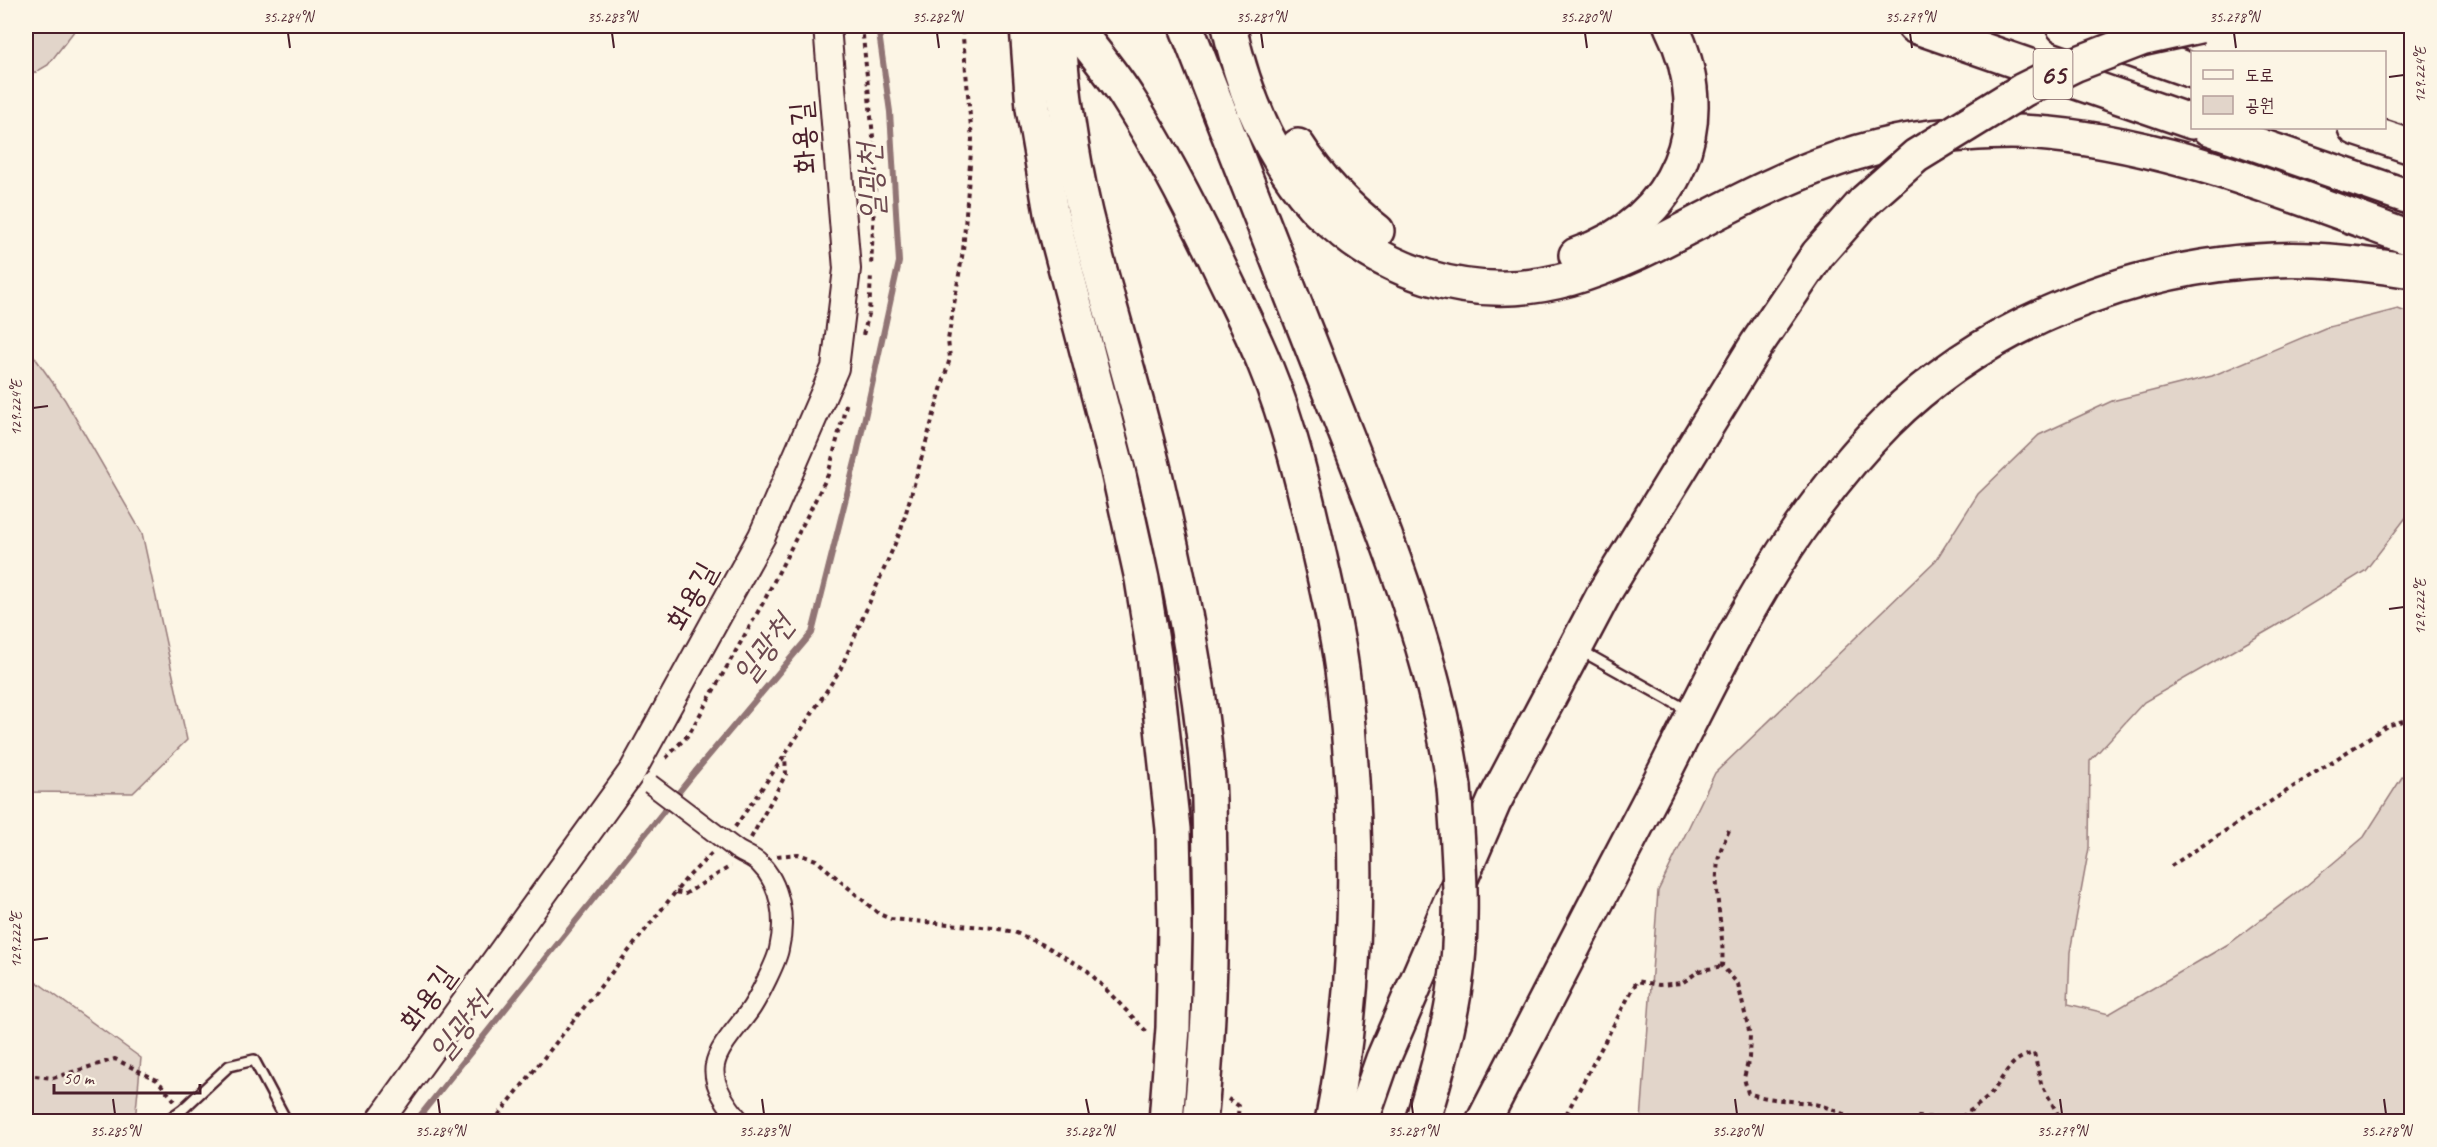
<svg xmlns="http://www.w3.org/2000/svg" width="2437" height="1147" viewBox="0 0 2437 1147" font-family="Caveat,'Poor Story',sans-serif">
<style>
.green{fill:#e2d5ca;stroke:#967a7a;stroke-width:1.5}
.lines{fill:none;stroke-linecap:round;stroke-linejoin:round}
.stream{stroke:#917474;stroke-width:6}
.service-casing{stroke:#4a1f2b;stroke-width:14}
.minor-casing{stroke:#4a1f2b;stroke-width:22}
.secondary-casing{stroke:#4a1f2b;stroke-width:30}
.motorway-casing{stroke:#4a1f2b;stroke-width:38}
.path{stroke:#4a1f2b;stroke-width:4;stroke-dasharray:4.5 4.5;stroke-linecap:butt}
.service{stroke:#fcf5e5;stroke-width:9}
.minor{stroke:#fcf5e5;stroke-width:18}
.secondary{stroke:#fcf5e5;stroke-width:26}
.motorway{stroke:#fcf5e5;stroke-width:33}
.minor-bridge-casing{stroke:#4a1f2b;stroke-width:22;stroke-linecap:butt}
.motorway-bridge-casing{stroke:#4a1f2b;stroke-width:38;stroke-linecap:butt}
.minor-bridge{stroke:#fcf5e5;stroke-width:18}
.motorway-bridge{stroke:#fcf5e5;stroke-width:33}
.ticks{fill:none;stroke:#4a1f2b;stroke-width:2}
.labels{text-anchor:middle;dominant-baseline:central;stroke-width:6;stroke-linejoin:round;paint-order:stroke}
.shield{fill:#fcf5e5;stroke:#7f5f63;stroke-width:1.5}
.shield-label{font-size:28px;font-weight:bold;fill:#4a1f2b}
.street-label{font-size:30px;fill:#4a1f2b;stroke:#fcf5e5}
.water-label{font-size:32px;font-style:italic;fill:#6d4950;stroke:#fcf5e5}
.neatline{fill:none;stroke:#4a1f2b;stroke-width:2}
.ticks-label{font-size:15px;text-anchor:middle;fill:#4a1f2b}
</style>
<rect width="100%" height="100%" fill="#fcf5e5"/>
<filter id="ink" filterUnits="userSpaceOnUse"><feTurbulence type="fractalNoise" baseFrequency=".0167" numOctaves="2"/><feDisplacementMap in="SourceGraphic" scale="12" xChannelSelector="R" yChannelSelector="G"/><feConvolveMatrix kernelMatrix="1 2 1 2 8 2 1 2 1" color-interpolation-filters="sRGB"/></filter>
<g filter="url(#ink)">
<g class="green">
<path d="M26 26H78L48 65 26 78Z"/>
<path d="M2398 309 2411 314V511L2365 571 2274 627 2144 702 2090 761 2089 848 2070 952 2068 1004 2109 1014 2230 943 2306 886 2364 837 2411 763V1121H1641L1658 891 1715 773 1936 560 1978 494 2039 435 2112 401 2212 376 2325 328Z"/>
<path d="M26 345 65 400 142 533 187 740 133 793 26 792Z"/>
<path d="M26 974 141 1058 135 1121H26Z"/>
</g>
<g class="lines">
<path class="stream" d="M415 1122 695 772 812 633 856 458 899 262 890 112 878 26"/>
<g class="service-casing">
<g id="service">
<path d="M1580 650 1689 711"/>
<path d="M165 1122 182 1110 229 1066 254 1060 287 1122"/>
</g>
</g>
<g class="minor-casing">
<path id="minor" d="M736 849C743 854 753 857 759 863 781 884 786 920 779 949 777 961 759 996 752 1007 742 1023 718 1046 715 1065 711 1085 729 1108 741 1122"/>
</g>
<g class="secondary-casing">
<path id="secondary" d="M379 1122 633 770 762 536 835 368 847 269 827 26"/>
</g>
<g class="motorway-casing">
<g id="motorway">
<path d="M1027 26 1033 108 1051 213 1117 466 1142 579 1154 654 1173 829 1175 928 1173 1028 1166 1122"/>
<path d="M1058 26C1062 89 1071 152 1085 213 1107 302 1135 389 1156 478 1179 578 1200 678 1208 781 1210 807 1209 833 1210 859 1212 946 1209 1035 1200 1122"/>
<path d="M1074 26C1092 50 1113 74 1129 100 1163 153 1191 208 1218 264 1234 298 1251 330 1265 365 1289 423 1304 487 1318 549 1328 594 1339 640 1344 686 1360 830 1360 979 1332 1122"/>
<path d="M1186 26C1235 153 1286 279 1335 406 1384 530 1435 655 1454 787"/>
<path d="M1229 26C1243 91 1268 153 1312 204 1321 215 1333 223 1343 232 1368 253 1396 267 1427 277 1562 319 1658 236 1775 184 1825 161 1877 143 1932 137 1971 133 2010 130 2049 134 2174 146 2295 196 2412 239"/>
<path d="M1914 26 2192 122"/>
<path d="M2063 26 2192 71"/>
<path d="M2209 128 2412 198"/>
<path d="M2355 128 2412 147"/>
<path d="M1298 146C1319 179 1346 207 1377 231"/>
<path d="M1576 255C1678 221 1719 121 1671 26"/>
<path d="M1361 1122 1383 1059 1494 802 1606 590 1757 344 1818 254 1865 201"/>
<path d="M1483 1122C1543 1004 1604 888 1665 771 1706 690 1747 604 1799 529 1825 492 1854 455 1887 422 1986 323 2135 265 2274 260 2320 258 2366 264 2412 271"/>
</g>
</g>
<g class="path">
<path d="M862 26 876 167 871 267"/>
<path d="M863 335 869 314 871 275"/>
<path d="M666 758 689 734 764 601 828 475 847 401"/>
<path d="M735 827 785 755 840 670 901 530 950 358 948 340 963 251 972 139 962 26"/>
<path d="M1729 830C1725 840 1719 851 1718 862 1713 897 1725 931 1722 966L1738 984 1750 1035 1749 1058 1744 1078 1748 1093C1770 1101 1792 1100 1814 1104 1831 1107 1847 1117 1864 1122"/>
<path d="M751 838 786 774 785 756"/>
<path d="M777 856 798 854 816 860 879 914 891 919 994 928 1014 932 1046 946 1088 971 1148 1033"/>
<path d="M2171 866 2387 726 2412 718"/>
<path d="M676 892 685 894 731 866"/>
<path d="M26 1075 53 1078 115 1059 157 1080 175 1101"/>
<path d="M1228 1099 1239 1106 1237 1122"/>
<path d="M493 1122 685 880 712 853"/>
<path d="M1562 1122 1637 981 1659 985 1682 983 1699 971 1722 966"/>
<path d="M1900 1122 1919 1117 1959 1119C1970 1110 1985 1102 1993 1091 2007 1073 2009 1059 2034 1053L2041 1083 2062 1122"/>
</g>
<use href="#service" class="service"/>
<use href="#minor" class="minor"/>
<use href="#secondary" class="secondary"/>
<use href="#motorway" class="motorway"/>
<g class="minor-bridge-casing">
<path id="minor-bridge" d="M650 784 736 849"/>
</g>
<g class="motorway-bridge-casing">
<g id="motorway-bridge">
<path d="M1865 201 1916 156 2023 90 2076 64 2141 39 2200 26"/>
<path d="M1422 1122C1435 1080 1447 1036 1454 993 1465 925 1459 856 1454 787"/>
</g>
</g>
<use href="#minor-bridge" class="minor-bridge"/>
<use href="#motorway-bridge" class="motorway-bridge"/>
</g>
</g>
<path class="ticks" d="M288 33 290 48M612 33 614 48M937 33 939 48M1261 33 1263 48M1585 33 1587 48M1910 33 1912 48M2234 33 2236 48M2389 77 2404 75M33 408 48 406M2389 609 2404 607M33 940 48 938M113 1099 115 1114M438 1099 440 1114M762 1099 764 1114M1086 1099 1089 1114M1411 1099 1413 1114M1735 1099 1737 1114M2060 1099 2062 1114M2384 1099 2386 1114"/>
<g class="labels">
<rect class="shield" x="2033.5" y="49" width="39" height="50" rx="4.5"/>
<g class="shield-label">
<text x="2053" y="74">65</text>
</g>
<g class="street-label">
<text transform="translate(803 138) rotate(-95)">화용길</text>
<text transform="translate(691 596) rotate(-61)">화용길</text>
<text transform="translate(427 998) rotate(-54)">화용길</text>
</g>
<g class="water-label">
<text transform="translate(870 182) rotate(-93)">일광천</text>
<text transform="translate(763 649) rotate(-53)">일광천</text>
<text transform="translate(460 1027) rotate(-51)">일광천</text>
</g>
</g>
<rect width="2437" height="1147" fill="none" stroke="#fcf5e5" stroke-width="66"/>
<rect x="2191" y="51" width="195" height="78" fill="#fcf5e5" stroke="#b59f9b" stroke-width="1.5"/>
<rect x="2203" y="70" width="30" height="9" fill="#fcf5e5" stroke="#b59f9b" stroke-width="1.5"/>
<text x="2245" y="81" font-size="18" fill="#4a1f2b">도로</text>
<rect x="2203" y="96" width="30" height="18" fill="#e2d5ca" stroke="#b59f9b" stroke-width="1.5"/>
<text x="2245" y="111" font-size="18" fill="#4a1f2b">공원</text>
<path d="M54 1084v9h146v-9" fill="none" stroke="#4a1f2b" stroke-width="3"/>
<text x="63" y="1084" font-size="18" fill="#4a1f2b" stroke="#fcf5e5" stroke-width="4.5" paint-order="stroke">50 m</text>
<rect x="33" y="33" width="2371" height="1081" class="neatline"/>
<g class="ticks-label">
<text x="288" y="22">35.284°N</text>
<text x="612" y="22">35.283°N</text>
<text x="937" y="22">35.282°N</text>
<text x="1261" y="22">35.281°N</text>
<text x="1585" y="22">35.280°N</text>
<text x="1910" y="22">35.279°N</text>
<text x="2234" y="22">35.278°N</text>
<text transform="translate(2420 75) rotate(-90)" y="5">129.224°E</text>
<text transform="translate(16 408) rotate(-90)" y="5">129.224°E</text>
<text transform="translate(2420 607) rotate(-90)" y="5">129.222°E</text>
<text transform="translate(16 940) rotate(-90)" y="5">129.222°E</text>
<text x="115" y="1136">35.285°N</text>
<text x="440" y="1136">35.284°N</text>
<text x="764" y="1136">35.283°N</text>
<text x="1089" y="1136">35.282°N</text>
<text x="1413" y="1136">35.281°N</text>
<text x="1737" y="1136">35.280°N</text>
<text x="2062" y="1136">35.279°N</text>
<text x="2386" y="1136">35.278°N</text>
</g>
</svg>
